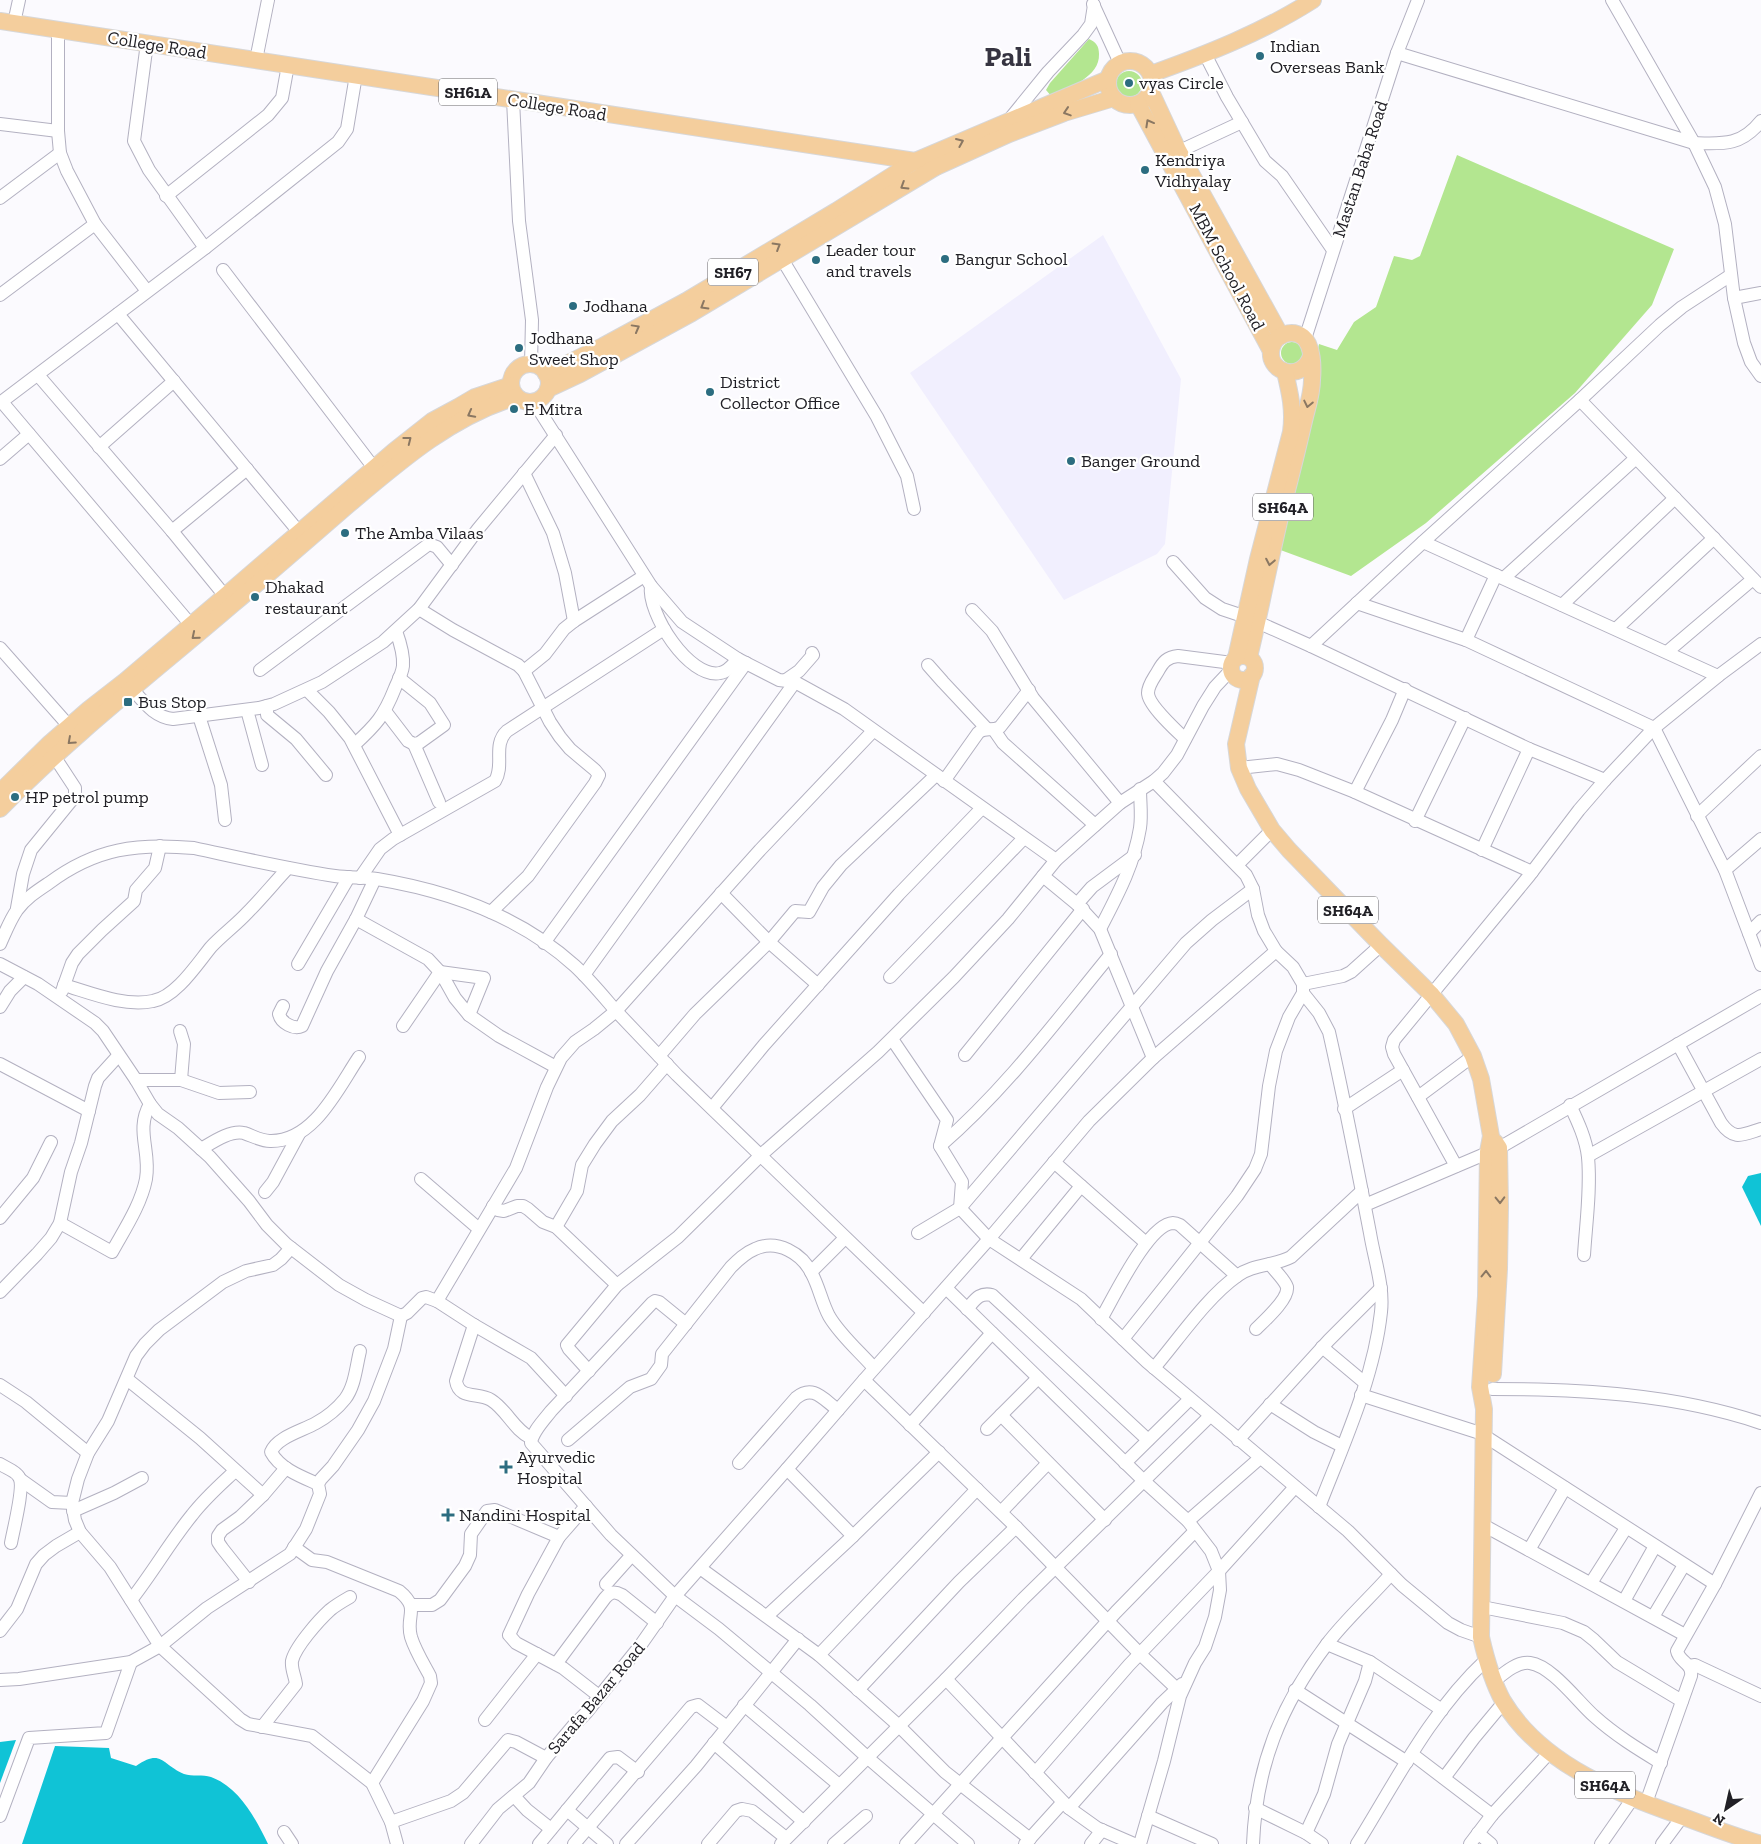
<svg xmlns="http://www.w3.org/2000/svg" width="1761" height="1844" viewBox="0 0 1761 1844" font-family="'Zilla Slab',serif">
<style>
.built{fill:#f1effe}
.grass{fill:#b3e690}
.water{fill:#10c3d6}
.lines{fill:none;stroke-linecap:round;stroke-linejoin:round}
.minor-casing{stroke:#b3b1c1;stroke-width:14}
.major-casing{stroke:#d7d7d8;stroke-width:18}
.minor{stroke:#fff;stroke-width:12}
.major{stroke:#f4ce9d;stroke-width:16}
.oneway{stroke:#8a7762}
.poi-dot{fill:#2c6d80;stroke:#fff;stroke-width:2}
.labels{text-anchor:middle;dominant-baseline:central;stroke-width:4.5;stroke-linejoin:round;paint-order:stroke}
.shield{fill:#fff;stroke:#646367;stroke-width:1}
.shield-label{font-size:16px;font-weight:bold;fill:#212026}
.street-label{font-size:18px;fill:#212026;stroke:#fff}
.poi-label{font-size:18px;fill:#212026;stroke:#fff;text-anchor:start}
.town-label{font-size:28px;font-weight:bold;fill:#363441;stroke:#fff}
</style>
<rect width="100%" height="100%" fill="#fbfafe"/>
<path class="built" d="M1103 235 1181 379 1165 544 1157 554 1064 600 910 373Z"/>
<g class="grass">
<path d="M1089 39C1096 42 1099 46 1099 54 1100 77 1069 87 1052 97L1046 90 1050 83Z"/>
<circle cx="1129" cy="84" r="13"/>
<path d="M1457 155 1674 249 1652 305 1575 393 1426 523 1351 576 1275 548 1319 344 1337 350 1354 322 1376 307 1394 256 1412 260 1420 256Z"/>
<circle cx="1292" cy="353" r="11"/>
</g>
<g class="water">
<path d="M1761 1173V1226L1742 1187 1748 1176Z"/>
<path d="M16 1740 0 1783V1742Z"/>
<path d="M55 1746 109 1748 111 1758 136 1766C162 1748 162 1765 184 1774 192 1777 203 1774 211 1777 239 1787 256 1819 268 1844H22Z"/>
</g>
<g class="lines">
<g class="minor-casing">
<g id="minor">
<path d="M1612 0 1694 143 1715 187 1725 224 1734 298 1744 343 1751 362 1761 376"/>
<path d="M1093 4 1120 63"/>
<path d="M14 23 19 0"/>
<path d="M58 30V131L60 153 67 171 95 224 147 291"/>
<path d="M147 43 134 141 149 170 205 248"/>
<path d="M1397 53 1694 143C1723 144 1741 146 1761 121"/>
<path d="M1205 54 1227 97 1265 161 1282 176 1333 250"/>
<path d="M256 60 268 0"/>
<path d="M513 100 519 221 532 320 531 364"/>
<path d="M1009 120 1048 72 1083 35 1091 24 1094 5"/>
<path d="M0 124 58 131"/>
<path d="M1171 155 1242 122"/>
<path d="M166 196 268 115 282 98 288 65"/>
<path d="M0 198 60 153"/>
<path d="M782 259 877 417 907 476 914 509"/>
<path d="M223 270 374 468"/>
<path d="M0 295 95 224"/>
<path d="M1734 298 1761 293"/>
<path d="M118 314 299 532"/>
<path d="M1305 339 1397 53 1418 0"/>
<path d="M38 375 172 531 225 596"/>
<path d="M1580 400 1761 587"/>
<path d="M2 402 191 625"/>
<path d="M534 402 651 586 682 622 738 659 779 680 795 682 844 709 1056 860"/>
<path d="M0 403 205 248 338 142 347 129 356 75"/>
<path d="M99 447 174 381"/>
<path d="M0 459 29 434"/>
<path d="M524 473 553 533 565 573 574 621"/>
<path d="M172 531 247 469"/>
<path d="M1423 542 1718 676"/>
<path d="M1173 562 1205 598 1222 609 1246 617 1311 646 1529 749"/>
<path d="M1504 578 1636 458"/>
<path d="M651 586C647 613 689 679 720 673 728 672 733 664 738 659"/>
<path d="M1357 603 1466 640 1654 728 1725 870 1761 965"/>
<path d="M1562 605 1675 498"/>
<path d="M419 609 453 630 518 665 524 671 550 722 560 737 570 749 595 770 599 775 595 783 528 876 491 912"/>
<path d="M972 610 992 631 1033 698 1120 803"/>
<path d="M1616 629 1714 538"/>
<path d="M1466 640 1496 575"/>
<path d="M1311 646 1423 542 1580 400 1660 325 1682 307 1731 275"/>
<path d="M0 648 69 726"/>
<path d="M1667 652 1753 579"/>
<path d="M928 665 943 682 987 729"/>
<path d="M260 670 429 544 437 547 452 565"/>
<path d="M524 671 545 654 564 629 574 621 644 576"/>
<path d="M786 680 799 671 813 655 812 653"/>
<path d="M132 689C144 702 154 717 173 719L259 708 274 704 322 682 383 642 419 609 478 529 556 435"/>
<path d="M307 690 329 712 350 738 400 835"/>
<path d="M267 706V715L296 739 326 775"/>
<path d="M247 710 262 765"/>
<path d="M385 711 408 741 414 744 419 743 444 725 430 703 399 678"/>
<path d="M199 716 221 785 225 820"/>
<path d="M994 730 1003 743 1095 825"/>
<path d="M1185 739C1176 730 1148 705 1148 693 1148 685 1154 678 1158 671 1163 662 1167 657 1178 656L1232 663"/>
<path d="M414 744 439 802"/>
<path d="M354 745C376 725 384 716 395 688 398 681 402 674 403 666 404 654 400 642 396 631"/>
<path d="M1239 768 1277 764 1299 770 1355 792 1532 872"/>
<path d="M944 781 978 733C985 726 992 732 1000 727L1029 690"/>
<path d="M1355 792 1392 720 1405 689"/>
<path d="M1697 816 1761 756"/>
<path d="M1415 821 1465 718"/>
<path d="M1482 850 1529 749 1605 780"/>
<path d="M1237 865 1272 830"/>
<path d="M1725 870 1761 839"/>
<path d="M1043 876 1077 904 1100 929 1153 1058"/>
<path d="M360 878 380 849 393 839 495 781C505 765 492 745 507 731L664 629"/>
<path d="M721 893 769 942 818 985"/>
<path d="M1077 904 1092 887 1135 855"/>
<path d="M17 908 23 874 31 850 75 796V788L54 756"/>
<path d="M356 919 428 959 441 973 455 998 469 1015 499 1036 556 1067"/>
<path d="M1100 929C1117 896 1134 865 1140 828 1142 815 1140 802 1140 789"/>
<path d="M1749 933 1761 921"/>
<path d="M544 943 746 663"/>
<path d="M0 944C5 933 10 920 17 910 26 898 37 891 49 883 96 848 137 843 194 848 241 858 288 869 335 876 349 878 363 877 377 879 449 891 520 916 575 966 590 980 603 996 616 1011L760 850 873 731"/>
<path d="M0 964 38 984 95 1023 103 1031 136 1080 150 1104 158 1114 178 1128 210 1157 249 1201 267 1225 286 1244 339 1285 366 1300 401 1316 394 1349 374 1401 358 1430 333 1466 321 1479 318 1484 320 1494 306 1529 290 1554 207 1608 160 1646 131 1662 19 1679 0 1680"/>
<path d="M298 964 349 877"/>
<path d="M584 975 795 682"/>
<path d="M890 977 1024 838"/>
<path d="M1303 984 1343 976 1351 972 1381 945"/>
<path d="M64 985C91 993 124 1007 153 1001 176 997 197 964 211 947 222 935 236 925 247 913 261 899 274 883 288 868"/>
<path d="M62 991 72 963 78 954 102 930 134 901 136 890 155 868 160 846"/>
<path d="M1303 993 1319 1013 1329 1032C1344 1098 1357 1166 1370 1233 1374 1258 1384 1286 1381 1312 1374 1378 1343 1445 1319 1507"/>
<path d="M283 1006 279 1014C281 1023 294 1030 302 1026L327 971 356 919 375 879"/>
<path d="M0 1007 10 991 24 977"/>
<path d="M403 1026 440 972 484 978 469 1015"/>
<path d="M180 1031 184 1044 181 1080"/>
<path d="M892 1039 947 1120 940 1146 962 1182 960 1208 989 1239 1081 1299 1147 1362 1348 1531 1402 1585 1448 1623 1461 1630 1481 1637"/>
<path d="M1678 1044 1721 1123C1734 1141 1742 1135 1761 1129"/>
<path d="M965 1055 1083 909"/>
<path d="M659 1056 695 1014 769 942 795 911 809 912 823 887 841 865 936 775"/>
<path d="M0 1064 89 1111"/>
<path d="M136 1080H181L219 1093 250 1092"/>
<path d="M1418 1097 1473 1056"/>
<path d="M1570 1105C1578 1122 1586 1139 1588 1157 1591 1189 1586 1223 1584 1255"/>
<path d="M712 1108 764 1045 899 894 982 808"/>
<path d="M1344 1109 1403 1070"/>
<path d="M940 1146C1005 1090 1057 1020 1111 954"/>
<path d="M201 1149C213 1142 230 1130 244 1133 253 1136 261 1141 270 1141 314 1142 338 1088 359 1057"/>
<path d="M1588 1156 1761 1059"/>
<path d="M1054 1162 1146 1243"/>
<path d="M1456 1166 1394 1054 1392 1047 1394 1040 1529 876 1579 810 1605 780 1654 728 1718 676 1761 644"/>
<path d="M421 1179 479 1229"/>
<path d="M265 1192 273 1182 299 1134"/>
<path d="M1365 1205 1499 1148 1761 996"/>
<path d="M493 1206 498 1210 504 1211 517 1206H523L528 1209 543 1222 556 1227 617 1285"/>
<path d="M0 1218 33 1178 51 1142"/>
<path d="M60 1223 112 1252C124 1230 141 1205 146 1179 151 1151 135 1130 150 1104"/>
<path d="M556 1227 577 1191 582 1165 595 1144 612 1121 640 1095 667 1064"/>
<path d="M918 1233 960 1208 1186 943 1212 920 1253 889"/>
<path d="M291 1248 281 1259 273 1265 246 1271 223 1282 159 1330 145 1344 136 1356 108 1421 88 1453 78 1479 72 1503 75 1520 80 1532 110 1567 160 1646 240 1719 248 1724 312 1736 372 1783 391 1822 397 1844"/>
<path d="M1021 1259 1081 1186"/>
<path d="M811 1272 845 1238"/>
<path d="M946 1288 1145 1482 1188 1521 1211 1551 1219 1571 1220 1590 1215 1617 1205 1647 1195 1663 1180 1696 1164 1761 1140 1844"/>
<path d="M0 1292 37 1254 51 1238 60 1223 71 1172 81 1143 95 1086 98 1078 118 1056"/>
<path d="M437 1301 516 1168 547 1087 561 1058 575 1042 594 1029 616 1011 677 1075 924 1313"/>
<path d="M967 1309C975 1300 979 1292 992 1295L1148 1440"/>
<path d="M401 1316 407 1313 422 1298 426 1297 437 1301 474 1325 531 1358 566 1396"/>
<path d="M1101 1319C1113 1299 1148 1224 1173 1223 1176 1223 1178 1224 1180 1225L1237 1276"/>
<path d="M686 1324 659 1302 655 1301 652 1303 551 1411C544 1420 532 1432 531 1443L611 1535 675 1596 719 1629 810 1705 868 1758 968 1844"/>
<path d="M474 1325 456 1381C459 1400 478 1392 491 1400 507 1410 514 1430 531 1438"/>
<path d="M1256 1329C1264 1321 1289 1299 1287 1287 1285 1280 1274 1270 1270 1264"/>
<path d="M1123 1339 1237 1196 1255 1169 1261 1154 1269 1086 1276 1051 1289 1017 1303 993V984L1293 967 1276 951 1264 931 1258 915 1253 889 1246 875 1154 781"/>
<path d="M1322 1347 1365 1383"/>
<path d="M1154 1368C1178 1340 1207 1297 1237 1276 1253 1264 1274 1266 1291 1257L1362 1191"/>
<path d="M589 1371 569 1349 567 1345 617 1285 678 1237 761 1155 878 1052 954 977 1008 919 1056 860 1120 803 1154 781 1163 773 1177 755 1203 706 1215 687 1231 670"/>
<path d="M127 1379 200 1438 263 1495"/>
<path d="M864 1380 1016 1527 1140 1654 1177 1689"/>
<path d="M0 1385 26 1402 88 1453"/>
<path d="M1492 1389C1582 1389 1675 1394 1761 1423"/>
<path d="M1361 1395 1480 1433 1715 1584"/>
<path d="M1270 1404 1314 1432 1342 1446"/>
<path d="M1001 1415 1105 1520"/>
<path d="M910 1425 992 1333"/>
<path d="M987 1429 1038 1378"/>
<path d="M568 1440 630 1387 651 1379 661 1365 662 1354 731 1267C738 1260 745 1253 755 1249 777 1239 802 1253 812 1274 819 1287 822 1303 829 1316 840 1335 859 1351 874 1368"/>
<path d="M1238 1440 1329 1340 1381 1288"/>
<path d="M739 1463 796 1398C813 1384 823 1399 838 1410"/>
<path d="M1125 1463 1190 1399"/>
<path d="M0 1464C6 1468 16 1471 19 1477 25 1486 13 1531 11 1543"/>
<path d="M787 1469 853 1536"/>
<path d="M21 1480 52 1502 72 1503"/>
<path d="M318 1484C302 1477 280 1469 271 1452 277 1437 302 1431 316 1423 327 1417 337 1409 345 1399 355 1386 356 1367 360 1351"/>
<path d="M586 1506 559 1537 528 1594 509 1635 516 1643 563 1668 599 1696"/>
<path d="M73 1511 114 1493 142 1478"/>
<path d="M1001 1512 1048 1463"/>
<path d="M1188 1521 1260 1458"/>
<path d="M1483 1525 1685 1635"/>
<path d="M294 1547 312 1560 327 1562 399 1591C421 1609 405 1615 411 1637 415 1650 423 1663 430 1676L431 1683 423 1701 372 1783"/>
<path d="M1529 1550 1565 1488"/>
<path d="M700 1568 819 1655 898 1725 945 1772 1030 1839"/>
<path d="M249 1582 222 1548 218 1542V1536L222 1530 240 1517 263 1495 286 1468"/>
<path d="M1591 1583 1626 1528"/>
<path d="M606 1584 631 1556"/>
<path d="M131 1600C153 1572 170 1542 192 1515 205 1498 220 1485 235 1471"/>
<path d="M1624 1601 1655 1546"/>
<path d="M411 1605H432L440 1600 465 1566 470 1555 471 1534 487 1511 495 1510 559 1537"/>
<path d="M1482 1607 1563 1623 1584 1632 1594 1640 1617 1662 1682 1701"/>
<path d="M767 1616 853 1536 939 1452"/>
<path d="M1653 1617 1684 1565"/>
<path d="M0 1631 17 1609 36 1564 44 1555 56 1546 80 1532"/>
<path d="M1327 1644 1370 1662 1442 1710"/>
<path d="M819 1655 977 1489"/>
<path d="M556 1664 605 1598C610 1592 614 1591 622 1595L657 1623"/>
<path d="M1689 1666 1695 1665 1761 1696"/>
<path d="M946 1679 1069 1808 1097 1828 1134 1844"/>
<path d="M1493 1682C1503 1674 1517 1661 1530 1663 1552 1666 1578 1702 1594 1716 1615 1735 1638 1749 1661 1763"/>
<path d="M858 1690 959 1582 1016 1527"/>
<path d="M1295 1690 1407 1762"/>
<path d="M744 1705 839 1785"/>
<path d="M485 1720 537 1654"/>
<path d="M262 1727 296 1684C295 1676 291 1669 292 1661 295 1647 319 1620 330 1610 336 1605 343 1601 350 1597"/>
<path d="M714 1743 804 1822"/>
<path d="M1412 1754 1492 1815"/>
<path d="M1035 1773 1129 1665 1219 1571 1295 1487"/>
<path d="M1444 1778 1474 1738 1504 1702"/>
<path d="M514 1796 527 1810 551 1829"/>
<path d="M1646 1803 1691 1676C1693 1663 1679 1662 1677 1651L1715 1584 1761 1493"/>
<path d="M1069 1808 1162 1703 1182 1684"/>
<path d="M1255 1808 1306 1833 1322 1844"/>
<path d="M567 1810 607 1844"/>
<path d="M0 1816 29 1738 106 1733 131 1662"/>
<path d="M1148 1816 1212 1844"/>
<path d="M391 1822 451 1801 463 1793 508 1740 516 1742 546 1758"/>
<path d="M284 1832 292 1844"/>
<path d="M1306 1833 1324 1794 1338 1744 1365 1681 1370 1662"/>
<path d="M1478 1833 1491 1844"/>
<path d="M471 1844 498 1809 529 1783 546 1758 573 1726 586 1713 640 1646 675 1596 787 1469 864 1380 989 1239 1089 1121 1153 1058 1276 951"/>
<path d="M539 1844 610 1758 618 1757 638 1772"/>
<path d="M574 1844 691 1707 698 1705 727 1727"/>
<path d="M626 1844 696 1766 798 1639"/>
<path d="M708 1844 736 1811 742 1809 752 1811 786 1838"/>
<path d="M781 1844 946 1679 1023 1599 1210 1416"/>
<path d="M834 1844 866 1816"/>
<path d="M906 1844 1116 1612 1195 1531"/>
<path d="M1025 1844 1063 1802"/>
<path d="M1091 1844 1102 1830"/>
<path d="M1253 1844C1256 1767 1280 1706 1327 1644 1346 1619 1370 1598 1391 1574"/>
<path d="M1357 1844C1396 1781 1431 1711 1486 1660"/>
<path d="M1470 1844 1492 1815 1550 1752"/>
<path d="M1601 1844 1633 1798"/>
<path d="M1662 1844 1682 1817"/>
</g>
</g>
<g class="major-casing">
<g id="major">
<path d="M0 21 915 161 936 167"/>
<circle cx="1130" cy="83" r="22"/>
<path d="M1151 74C1207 54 1263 32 1313 0"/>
<path d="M1151 92 1178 150 1281 336"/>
<path d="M1138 104 1271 351"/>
<circle cx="530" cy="383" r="19"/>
<path d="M546 374 603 346 686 301 836 211 915 161 1108 79"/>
<path d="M548 389 580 374 692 313 936 167 1009 134 1064 113 1114 98"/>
<circle cx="1243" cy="668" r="12"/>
<path d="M1249 657C1261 608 1270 558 1282 509 1290 480 1297 451 1304 421 1307 408 1312 394 1312 380 1313 368 1313 345 1303 337 1292 329 1276 334 1272 347 1264 372 1302 384 1311 356"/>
<path d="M1236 658 1258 559 1291 432C1294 410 1290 393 1285 372"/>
<path d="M1252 675 1236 744 1239 768 1248 789 1272 830 1289 850 1381 945 1432 995 1456 1024 1473 1056 1481 1079 1491 1136 1488 1152 1486 1296 1480 1387 1484 1409 1481 1637C1486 1659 1492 1681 1503 1701 1542 1766 1621 1795 1689 1819 1713 1828 1737 1837 1761 1844"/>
<path d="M0 792 50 743 89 709 125 681 225 596 394 451 432 421 458 407 475 397 511 385"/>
<path d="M0 809C72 735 154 672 232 605 271 572 309 539 347 506 399 462 450 417 516 397"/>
<path d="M1493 1374 1499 1269 1500 1206 1499 1148 1495 1142"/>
</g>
</g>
<use href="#minor" class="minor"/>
<use href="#major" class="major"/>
</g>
<defs><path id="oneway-chevron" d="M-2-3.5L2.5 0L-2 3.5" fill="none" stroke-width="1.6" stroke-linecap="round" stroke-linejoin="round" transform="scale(1.25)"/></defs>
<g class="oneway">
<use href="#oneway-chevron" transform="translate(1067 112) rotate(162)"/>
<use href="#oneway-chevron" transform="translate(1149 123) rotate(-119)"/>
<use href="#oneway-chevron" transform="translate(960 142) rotate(-23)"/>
<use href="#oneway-chevron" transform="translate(904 186) rotate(148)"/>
<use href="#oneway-chevron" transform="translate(777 246) rotate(-31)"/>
<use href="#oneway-chevron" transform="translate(704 306) rotate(149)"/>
<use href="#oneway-chevron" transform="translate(636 328) rotate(-29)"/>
<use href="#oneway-chevron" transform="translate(1308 404) rotate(102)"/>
<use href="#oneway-chevron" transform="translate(471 414) rotate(152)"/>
<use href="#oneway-chevron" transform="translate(408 440) rotate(-38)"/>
<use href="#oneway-chevron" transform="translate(1270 562) rotate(101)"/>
<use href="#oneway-chevron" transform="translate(195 636) rotate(140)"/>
<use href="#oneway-chevron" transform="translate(71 741) rotate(138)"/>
<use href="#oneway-chevron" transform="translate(1500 1200) rotate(89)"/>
<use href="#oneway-chevron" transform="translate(1486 1274) rotate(-89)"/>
</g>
<g class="poi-dot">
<circle cx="1260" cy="56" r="5"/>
<circle cx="1129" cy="83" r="5"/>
<circle cx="1145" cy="170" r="5"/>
<circle cx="945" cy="259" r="5"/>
<circle cx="816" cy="260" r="5"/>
<circle cx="573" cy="306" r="5"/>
<circle cx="519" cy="348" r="5"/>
<circle cx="710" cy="392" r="5"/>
<circle cx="514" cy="409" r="5"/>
<circle cx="1071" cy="461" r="5"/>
<circle cx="345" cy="533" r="5"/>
<circle cx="255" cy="597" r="5"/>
<rect x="123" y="697" width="10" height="10" rx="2.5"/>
<circle cx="15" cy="797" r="5"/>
<path d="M503.5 1459.5h5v5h5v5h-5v5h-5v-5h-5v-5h5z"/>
<path d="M445.5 1507.5h5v5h5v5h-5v5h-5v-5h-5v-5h5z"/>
</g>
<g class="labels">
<g class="shield">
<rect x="439" y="78.5" width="58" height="27" rx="4"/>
<rect x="708" y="258.5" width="50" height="27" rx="4"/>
<rect x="1253" y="493.5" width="60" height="27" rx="4"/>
<rect x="1318" y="896.5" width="60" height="27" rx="4"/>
<rect x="1575" y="1771.5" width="60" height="27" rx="4"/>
</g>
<g class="shield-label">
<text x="468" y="92">SH61A</text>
<text x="733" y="272">SH67</text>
<text x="1283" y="507">SH64A</text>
<text x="1348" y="910">SH64A</text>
<text x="1605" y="1785">SH64A</text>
</g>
<g class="street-label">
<text transform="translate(157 45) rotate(9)">College Road</text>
<text transform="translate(557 107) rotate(9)">College Road</text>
<text transform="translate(1360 169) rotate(-72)">Mastan Baba Road</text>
<text transform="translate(1227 267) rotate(62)">MBM School Road</text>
<text transform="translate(596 1698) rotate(-50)">Sarafa Bazar Road</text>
</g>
<g class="poi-label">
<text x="1270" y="46">Indian<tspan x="1270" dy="21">Overseas Bank</tspan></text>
<text x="1139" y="83">vyas Circle</text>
<text x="1155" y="160">Kendriya<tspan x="1155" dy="21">Vidhyalay</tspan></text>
<text x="826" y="250">Leader tour<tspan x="826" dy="21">and travels</tspan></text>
<text x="955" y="259">Bangur School</text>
<text x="583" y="306">Jodhana</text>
<text x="529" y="338">Jodhana<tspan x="529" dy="21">Sweet Shop</tspan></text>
<text x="720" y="382">District<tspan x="720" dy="21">Collector Office</tspan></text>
<text x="524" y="409">E Mitra</text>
<text x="1081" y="461">Banger Ground</text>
<text x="355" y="533">The Amba Vilaas</text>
<text x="265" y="587">Dhakad<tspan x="265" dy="21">restaurant</tspan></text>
<text x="138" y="702">Bus Stop</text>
<text x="25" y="797">HP petrol pump</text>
<text x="517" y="1457">Ayurvedic<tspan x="517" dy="21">Hospital</tspan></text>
<text x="459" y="1515">Nandini Hospital</text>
</g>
<g class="town-label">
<text x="1008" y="56">Pali</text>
</g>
</g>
<g transform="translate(1726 1809) rotate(214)" stroke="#ffffff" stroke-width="4" paint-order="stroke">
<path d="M0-4L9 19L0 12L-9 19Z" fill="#212026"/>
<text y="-8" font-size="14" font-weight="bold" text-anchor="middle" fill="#212026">N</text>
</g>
</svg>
